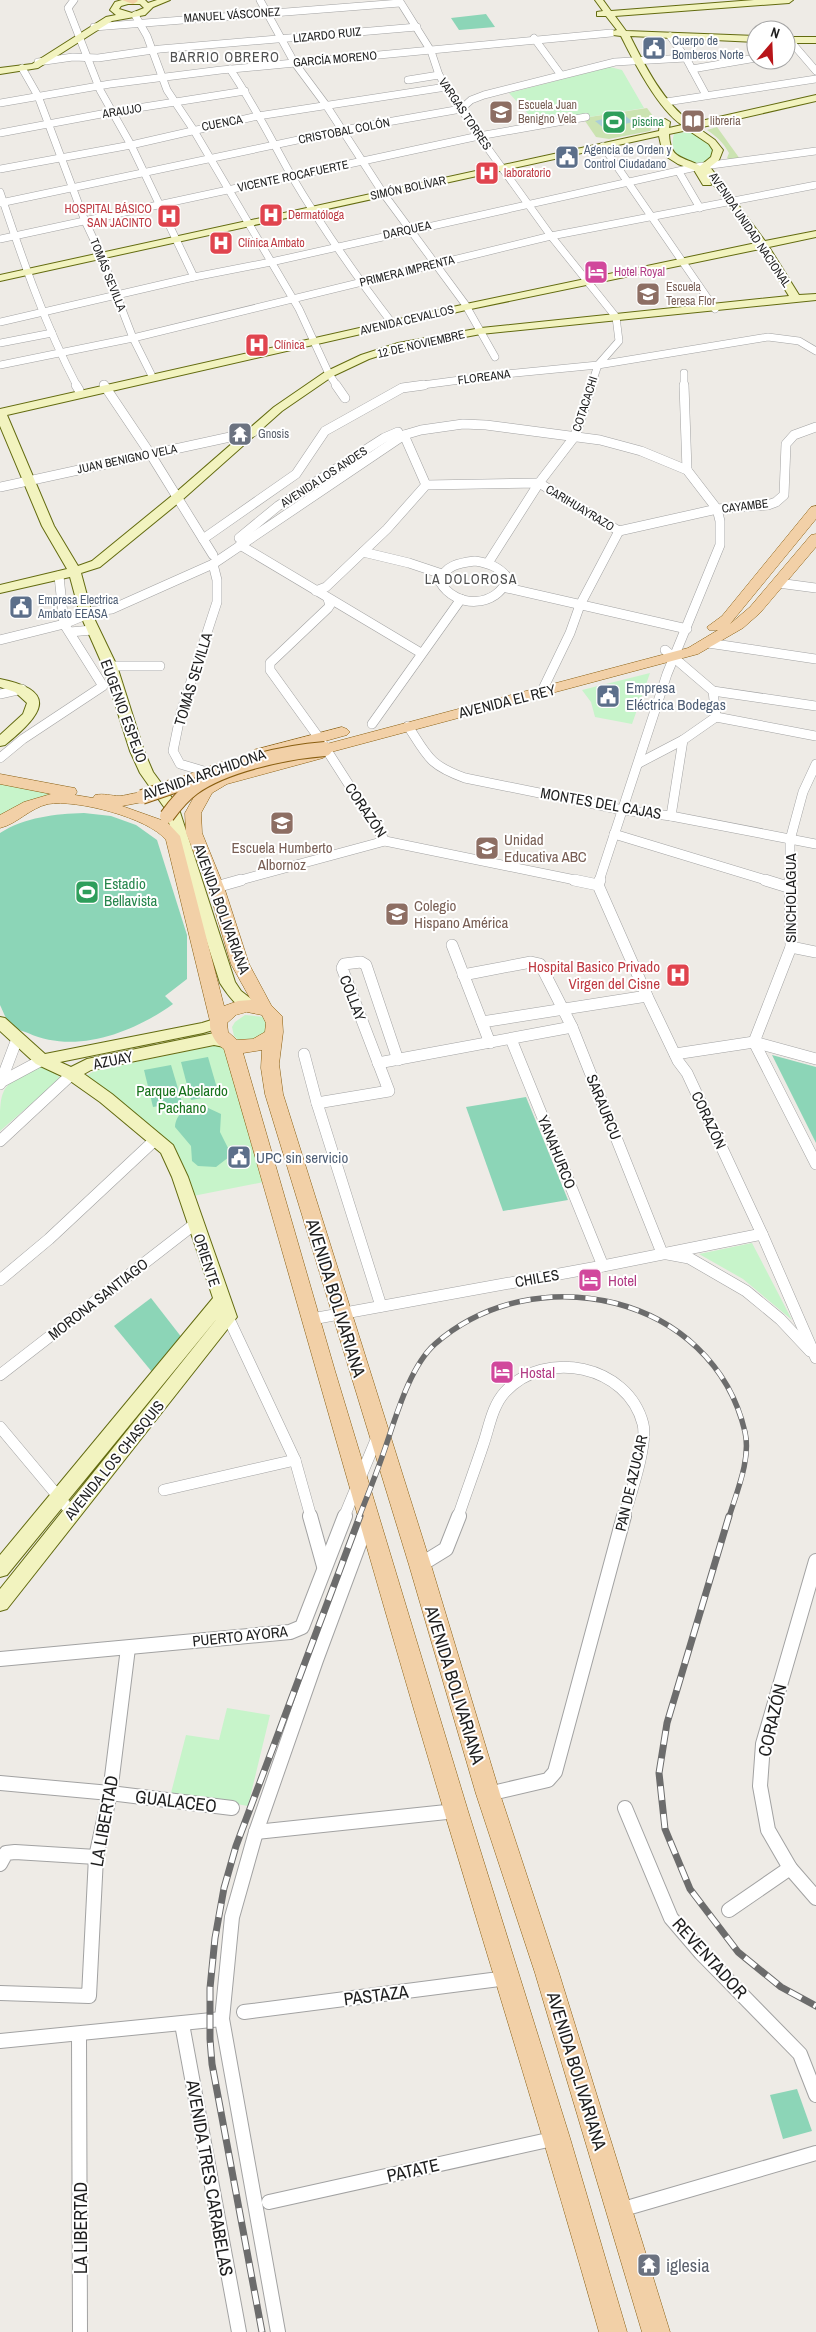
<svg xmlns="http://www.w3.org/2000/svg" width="816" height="2332" viewBox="0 0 816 2332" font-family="'Archivo Narrow',sans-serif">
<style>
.grass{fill:#cbe3b1}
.park{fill:#c7f4ca}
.pitch{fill:#8cd5b7}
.water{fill:#abced7}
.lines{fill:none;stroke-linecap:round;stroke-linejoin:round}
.street-far3-casing{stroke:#a2a2a2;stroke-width:8}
.street-far2-casing{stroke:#a2a2a2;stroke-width:10}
.street-far1-casing{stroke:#a2a2a2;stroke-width:12}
.street-casing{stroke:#a2a2a2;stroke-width:16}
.secondary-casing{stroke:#636b10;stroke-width:2}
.primary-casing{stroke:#895e10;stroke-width:1}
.street-far3{stroke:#fff;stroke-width:7}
.street-far2{stroke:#fff;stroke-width:9}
.street-far1{stroke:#fff;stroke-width:11}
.street{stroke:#fff;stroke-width:14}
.secondary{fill:#f2f3bf;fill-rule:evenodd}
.primary{fill:#f2d0a7;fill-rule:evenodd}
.rail-far1-casing{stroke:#6c6c6c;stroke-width:5.5}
.rail-casing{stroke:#6c6c6c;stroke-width:7}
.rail-far1{stroke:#fff;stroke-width:4;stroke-dasharray:11;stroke-linecap:butt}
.rail{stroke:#fff;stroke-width:5;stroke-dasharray:14;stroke-linecap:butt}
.primary-bridge-casing{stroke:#895e10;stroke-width:16;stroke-linecap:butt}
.primary-bridge{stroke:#f2d0a7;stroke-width:14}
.labels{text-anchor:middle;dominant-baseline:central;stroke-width:4;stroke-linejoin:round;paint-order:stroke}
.far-street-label{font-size:12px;fill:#1e1e1e;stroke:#fff}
.far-service-label{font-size:12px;fill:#4e5e75;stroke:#fff;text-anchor:start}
.far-education-label{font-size:12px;fill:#785e54;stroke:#fff;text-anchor:start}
.far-leisure-label{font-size:12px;fill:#27864d;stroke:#fff;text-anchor:start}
.far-health-label{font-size:12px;fill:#be3a42;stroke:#fff;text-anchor:start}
.far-hotel-label{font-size:12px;fill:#b23c85;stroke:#fff;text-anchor:start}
.far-worship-label{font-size:12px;fill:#5b616d;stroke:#fff;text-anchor:start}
.far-neighbourhood-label{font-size:14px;letter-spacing:1px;fill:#515151;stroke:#fff}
.street-label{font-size:15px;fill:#1e1e1e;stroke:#fff}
.service-label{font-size:15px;fill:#4e5e75;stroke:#fff;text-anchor:start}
.education-label{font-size:15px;fill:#785e54;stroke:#fff;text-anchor:start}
.leisure-label{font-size:15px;fill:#27864d;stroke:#fff;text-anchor:start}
.health-label{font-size:15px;fill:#be3a42;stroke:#fff;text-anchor:end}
.park-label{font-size:15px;fill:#17721c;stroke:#fff}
.hotel-label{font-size:15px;fill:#b23c85;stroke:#fff;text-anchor:start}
.near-street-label{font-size:18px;fill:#1e1e1e;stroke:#fff}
.near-worship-label{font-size:18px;fill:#5b616d;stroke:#fff;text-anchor:start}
</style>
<rect width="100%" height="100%" fill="#eeebe6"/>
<g class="grass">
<path d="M647 108 656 120 650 131 609 139 596 137 583 118Z"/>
<path d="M717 127 740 159 730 160 727 158 729 153C723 142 717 137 707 130Z"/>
</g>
<g class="park">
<path d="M610 67 622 70 644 108 577 119 571 112 532 118 509 93Z"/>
<path d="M692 131 715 143 713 163C694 165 666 160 674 134Z"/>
<path d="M650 673 632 724 595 717 591 702 582 690Z"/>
<path d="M0 782 85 799H34L0 819Z"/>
<path d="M245 1015 265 1017 269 1038 238 1040 234 1036 232 1027 235 1022Z"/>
<path d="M218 1045 225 1046 269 1181 193 1196 175 1147 84 1077 96 1070Z"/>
<path d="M42 1065 61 1078 0 1131C0 1084 1 1086 42 1065Z"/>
<path d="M752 1243 792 1320 743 1279 699 1254Z"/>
<path d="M227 1708 270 1715 248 1806 171 1793 186 1735 219 1740Z"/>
</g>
<g class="pitch">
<path d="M486 14 495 27 459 30 451 18Z"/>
<path d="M84 813 111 816 136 825 157 840 187 935V979L165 996 173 1004C134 1032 76 1055 28 1033 23 1031 15 1029 11 1025 6 1020 3 1011 0 1005V833C25 817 55 814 84 813Z"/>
<path d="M772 1055 816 1067V1143Z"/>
<path d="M208 1057 219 1095 191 1100 181 1062Z"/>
<path d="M171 1065 182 1102 153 1107 144 1070Z"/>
<path d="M526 1097 568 1200 503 1211 466 1107Z"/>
<path d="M198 1107H206L221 1114 220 1132 229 1150V1157L216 1167 198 1166 192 1161 191 1146 175 1127C176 1113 186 1109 198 1107Z"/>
<path d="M151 1298 186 1343 157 1378 114 1326Z"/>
<path d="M797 2089 812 2131 783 2139 770 2095Z"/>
</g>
<path class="water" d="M623 114 633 122 605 129 595 121Z"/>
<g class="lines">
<g class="street-far3-casing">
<g id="street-far3">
<path d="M74 0 68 8 100 90 131 145 194 277"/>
<path d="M260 0 294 62 326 105 383 193 465 304 495 357"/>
<path d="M399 0 431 51 439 75 479 136 551 236 616 317 619 341 598 365 591 386"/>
<path d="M135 15 147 36 167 90 193 129 299 309 329 374 337 386"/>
<path d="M94 27 400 3"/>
<path d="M670 36 686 58 706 95"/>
<path d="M786 36 816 71"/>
<path d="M534 38 561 75"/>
<path d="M38 62 73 57 98 58 160 49 417 27"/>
<path d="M22 68 38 96 85 221 101 255 133 338 151 374"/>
<path d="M230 69C253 103 271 139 291 175 321 226 356 276 392 323"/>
<path d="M692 69 756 58"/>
<path d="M408 80 439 75"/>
<path d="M666 102 816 79"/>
<path d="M0 103 110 84 221 70 611 33"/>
<path d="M0 133 112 112 245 91"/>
<path d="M603 146 715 309"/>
<path d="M0 169 131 145 258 116 446 87"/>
<path d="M679 172 700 208"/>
<path d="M0 192C22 258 45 325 77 386"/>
<path d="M0 203 359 127 461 109 471 100 484 95 615 62 686 58"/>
<path d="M0 239 479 136 586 117"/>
<path d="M0 322 194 277 271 262 696 167 816 151"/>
<path d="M0 343 52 333"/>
<path d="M0 365 133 338 551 236 816 185"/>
<path d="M684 373V386"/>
<path d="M415 386 505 374 598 365 768 337 799 341 816 351"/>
</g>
</g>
<g class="street-far2-casing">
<g id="street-far2">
<path d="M76 385 79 390"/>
<path d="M104 385 151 455 213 555"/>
<path d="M336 385 345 398"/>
<path d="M684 385 687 470"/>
<path d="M404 435 426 485"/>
<path d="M0 487 253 432"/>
<path d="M619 531 717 509 768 505 776 502 784 495 786 444 794 435 816 427"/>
<path d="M239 538 278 506 384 438 398 432"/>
<path d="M203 539 296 474 325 431 402 388 424 385"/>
<path d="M240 545 421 653"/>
<path d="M363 552 409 563 442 574"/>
<path d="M475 561C489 563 499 567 508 578 497 608 456 609 440 582 444 565 460 563 475 561Z"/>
<path d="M488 563 539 483 575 436 592 385"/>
<path d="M778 583 816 588"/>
<path d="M507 588 687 629"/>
<path d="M316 591 326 587 387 529 426 485 539 483 619 531"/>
<path d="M328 599 330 605 328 608 270 663V670L319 738 385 841 580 881"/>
<path d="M70 632 92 630"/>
<path d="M0 640 64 624 95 611 112 609 213 564 404 435 421 430 463 424 486 425 600 440 641 451 687 470 717 509 720 521V545L667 674 599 881"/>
<path d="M708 643 816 659"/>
<path d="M665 650 713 691 816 706"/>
<path d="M110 666H160"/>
<path d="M713 691 716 717"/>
<path d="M541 693 570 633 580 605 619 531"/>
<path d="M0 694 22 689"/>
<path d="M716 717 816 736"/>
<path d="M372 724 461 599"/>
<path d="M408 726C428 757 429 765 465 778L623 810 671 816 816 844"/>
<path d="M0 758 23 739 103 686 64 624 59 576"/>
<path d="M639 763 683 740 716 717"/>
<path d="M207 772 180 764 173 751 181 712 217 602V580L213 564"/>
<path d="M671 816 683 740"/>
<path d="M614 834 769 881"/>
<path d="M237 881 385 841"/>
<path d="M790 881V840L803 792 816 764"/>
</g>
</g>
<g class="street-far1-casing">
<g id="street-far1">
<path d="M574 880 598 885"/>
<path d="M600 880 598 885 647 996 678 1061 687 1073 762 1234 816 1358"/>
<path d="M765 880 791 888"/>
<path d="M790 880 791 947 754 1042 816 1164"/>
<path d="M216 887 241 880"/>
<path d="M452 945 490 1043"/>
<path d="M791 947 816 952"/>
<path d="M463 975 531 962 540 964 572 1027 662 1253 689 1258 746 1291 780 1319 810 1351"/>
<path d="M482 1022 647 996"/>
<path d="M511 1039 603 1266"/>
<path d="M304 1054 317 1103"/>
<path d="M675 1054 754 1042 816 1059"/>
<path d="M378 1063 572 1027"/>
<path d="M1 1082 42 1060"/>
<path d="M0 1084 17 1039"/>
<path d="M0 1141 72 1074"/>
<path d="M0 1280 49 1239 156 1139"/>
<path d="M381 1306 317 1103 389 1091 342 968 344 964 361 962 366 965 398 1060"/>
<path d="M228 1317 295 1460 311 1517"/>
<path d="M312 1319 603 1266 762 1234"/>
<path d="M0 1375 196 1223"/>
<path d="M0 1427 72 1513"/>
<path d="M164 1490 295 1460"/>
<path d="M344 1517 378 1435"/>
<path d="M458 1517C466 1493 475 1469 483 1445 489 1428 492 1406 505 1392 545 1348 628 1365 643 1424 648 1444 630 1496 624 1517"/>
</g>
</g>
<g class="street-casing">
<g id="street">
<path d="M310 1516 324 1566"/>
<path d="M816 1561 763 1744 760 1786 768 1830 790 1868 816 1898"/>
<path d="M420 1565 446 1549 459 1516"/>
<path d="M0 1659 290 1632 302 1627 345 1516"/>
<path d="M0 1783 110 1793 232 1808"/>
<path d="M488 1794 548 1780 555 1772 624 1516"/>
<path d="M625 1808 671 1918 701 1953 800 2054 816 2095"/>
<path d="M256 1832 456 1811"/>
<path d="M0 1864 6 1853 15 1852 96 1857"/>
<path d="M729 1910 790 1868"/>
<path d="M0 1993 89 1996 96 1857 110 1793 128 1648"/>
<path d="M244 2012 507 1978"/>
<path d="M182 2024 239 2332"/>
<path d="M79 2035 80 2332"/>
<path d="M0 2041 222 2019"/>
<path d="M269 2202 557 2138"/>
<path d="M620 2210 816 2153"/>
<path d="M278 2332 222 2019 232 1917 256 1832 316 1660 368 1520"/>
</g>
</g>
<g class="secondary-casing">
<g id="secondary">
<path d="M122 0H145L148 3 157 0H170L153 7 145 15 112 21 38 68 0 74V68L32 64 106 17 116 15 110 10 115 2ZM128 4H140L144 8 132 13 119 9 121 6Z"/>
<path d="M595 0H603L611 11 754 0H793L789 3 615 16 626 31 756 36V42L630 36C645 66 664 104 692 123L816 95V101L698 128 715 140 723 150 719 160 710 167 765 241 816 231V237L769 247 799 295 816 294V300L481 334 400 349 369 359 333 376 282 411 182 500 100 567 81 573 92 614 117 666 144 751 153 772 178 806 235 982 241 991 260 1006 257 1010C241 1015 228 995 220 983L164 807 140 773 130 751 103 666 80 614 70 577 0 593V585L67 569 42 526 0 426V409L466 304 756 243 710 180 711 185H703L694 170 678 164 667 157 661 145 659 136 0 281V275L659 131 660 122 665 119 670 122 669 128 682 125C658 109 634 62 621 36L613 35V31L617 30 606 16H597V12L603 11ZM688 130 709 144 713 150 711 157 700 166C683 156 670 160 669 134ZM760 249 789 296 481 328 398 343 361 355 325 372 274 407 174 494 92 561 78 566 54 526 7 415 466 310Z"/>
<rect x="786" y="37" width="30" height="6"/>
<path d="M0 679C62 691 40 717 5 745L0 746V735L23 714 27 703 15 692 0 687Z"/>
<path d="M0 1017 5 1018 45 1054 202 1023 218 1018 223 1019 226 1023 223 1027 203 1033 60 1062 71 1067 87 1059 214 1033 229 1037 232 1041 229 1045 224 1047 214 1045 91 1070 84 1074 112 1094 173 1145 188 1177 237 1317 7 1609 0 1611V1589L219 1316 7 1575 0 1577V1555L213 1298 172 1177 161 1153 100 1102 66 1078 36 1064 0 1031Z"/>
</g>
</g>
<g class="primary-casing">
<g id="primary">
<path d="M122 0H137L138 1 133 4Z"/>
<path d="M816 506V519L730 624 750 607 811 535 816 534V547L760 613 743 628 698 654 331 752 323 758 227 784 212 793 201 813 202 833 224 887 249 964 271 1005 282 1016 283 1032 279 1064 283 1094 431 1565 500 1794 559 1973 670 2332H642L535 1973 476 1794 409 1565 265 1094 261 1068 262 1050 243 1053 335 1371 468 1811 570 2138 627 2332H599C550 2158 496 1984 444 1811 368 1557 298 1303 224 1049 215 1043 209 1032 210 1021L166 840C149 818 76 799 48 804 30 808 17 824 0 828V815L24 802 51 794 0 784V774L69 787 75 788 77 792 75 795 93 798 95 795C104 793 111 796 120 796 129 795 138 791 148 793L150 797 148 801 122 806 167 822 180 836 224 1006 238 1001 251 1000 231 964 208 887 186 833 185 813 200 786 215 776 311 750 319 746 688 648 718 630H709L707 627 722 616 811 507ZM247 1012 262 1015 266 1023 265 1032 253 1039 237 1040 228 1032 227 1023 236 1015Z"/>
<path d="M342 727 347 729 350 732 347 735 260 759 254 758 252 754 254 750Z"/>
<path d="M222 762 228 763 230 767 228 771 180 789 174 788 172 784 174 780Z"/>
</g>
</g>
<use href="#street-far3" class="street-far3"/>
<use href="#street-far2" class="street-far2"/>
<use href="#street-far1" class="street-far1"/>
<use href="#street" class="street"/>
<use href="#secondary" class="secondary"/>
<use href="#primary" class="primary"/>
<g class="rail-far1-casing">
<path id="rail-far1" d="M359 1517C367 1497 375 1477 382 1457 394 1424 408 1368 435 1344 535 1256 713 1294 745 1432 751 1459 737 1491 729 1517"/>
</g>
<g class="rail-casing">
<g id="rail">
<path d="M729 1516 667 1723 659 1773 665 1829 690 1889 738 1952 781 1987 816 2006"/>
<path d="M262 2332 212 2064 210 2039V1988L215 1938 224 1888 236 1846 360 1516"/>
</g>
</g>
<use href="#rail-far1" class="rail-far1"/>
<use href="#rail" class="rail"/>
<g class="primary-bridge-casing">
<g id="primary-bridge">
<path d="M142 797 180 784"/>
<path d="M167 816C175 805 182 796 193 788 225 765 286 752 325 749"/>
</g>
</g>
<use href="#primary-bridge" class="primary-bridge"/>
</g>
<defs>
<g id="civic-square" transform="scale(1.25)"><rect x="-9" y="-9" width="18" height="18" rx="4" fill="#5c6f8a" stroke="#fff"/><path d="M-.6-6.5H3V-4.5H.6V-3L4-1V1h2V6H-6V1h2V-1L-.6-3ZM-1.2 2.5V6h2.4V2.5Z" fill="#fff"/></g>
<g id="school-square" transform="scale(1.25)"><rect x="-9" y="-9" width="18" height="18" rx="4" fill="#8d6e63" stroke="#fff"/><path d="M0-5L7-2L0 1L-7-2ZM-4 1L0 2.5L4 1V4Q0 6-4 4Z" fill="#fff"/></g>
<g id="library-square" transform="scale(1.25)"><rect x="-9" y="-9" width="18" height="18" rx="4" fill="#8d6e63" stroke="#fff"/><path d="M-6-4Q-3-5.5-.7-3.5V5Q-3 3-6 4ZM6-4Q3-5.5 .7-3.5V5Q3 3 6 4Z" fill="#fff"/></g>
<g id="stadium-square" transform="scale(1.25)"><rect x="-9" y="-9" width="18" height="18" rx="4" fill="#2e9e5b" stroke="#fff"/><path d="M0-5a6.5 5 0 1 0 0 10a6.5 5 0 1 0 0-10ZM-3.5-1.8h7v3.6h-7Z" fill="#fff"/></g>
<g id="hospital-square" transform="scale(1.25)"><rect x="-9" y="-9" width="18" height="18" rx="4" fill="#e0444e" stroke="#fff"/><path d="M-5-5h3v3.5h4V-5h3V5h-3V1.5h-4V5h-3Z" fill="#fff"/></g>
<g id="hotel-square" transform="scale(1.25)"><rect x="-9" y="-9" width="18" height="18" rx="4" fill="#d1479c" stroke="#fff"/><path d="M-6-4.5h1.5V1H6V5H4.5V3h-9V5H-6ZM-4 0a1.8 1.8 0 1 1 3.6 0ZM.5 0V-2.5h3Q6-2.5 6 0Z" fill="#fff"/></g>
<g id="temple-square" transform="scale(1.25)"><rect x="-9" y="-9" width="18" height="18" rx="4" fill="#6b7280" stroke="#fff"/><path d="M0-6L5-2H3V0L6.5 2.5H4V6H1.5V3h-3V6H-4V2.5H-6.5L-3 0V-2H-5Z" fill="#fff"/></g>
<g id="university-square" transform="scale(1.25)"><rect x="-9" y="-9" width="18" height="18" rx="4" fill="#8d6e63" stroke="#fff"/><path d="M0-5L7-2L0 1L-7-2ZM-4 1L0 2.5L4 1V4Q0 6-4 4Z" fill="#fff"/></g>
</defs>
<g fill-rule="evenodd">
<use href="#civic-square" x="654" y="48"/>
<use href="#school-square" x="501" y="112"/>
<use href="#library-square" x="693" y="121"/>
<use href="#stadium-square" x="614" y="122"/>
<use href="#civic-square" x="567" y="157"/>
<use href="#hospital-square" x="487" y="173"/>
<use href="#hospital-square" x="271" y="215"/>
<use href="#hospital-square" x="169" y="216"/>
<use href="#hospital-square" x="221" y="243"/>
<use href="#hotel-square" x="596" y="272"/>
<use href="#school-square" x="648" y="294"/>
<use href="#hospital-square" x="257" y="345"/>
<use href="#temple-square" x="240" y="434"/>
<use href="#civic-square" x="21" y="607"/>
<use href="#civic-square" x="608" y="696"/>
<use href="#school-square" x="282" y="823"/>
<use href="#school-square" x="487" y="848"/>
<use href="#stadium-square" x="87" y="892"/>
<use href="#university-square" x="397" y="914"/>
<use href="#hospital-square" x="678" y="975"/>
<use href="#civic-square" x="239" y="1157"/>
<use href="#hotel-square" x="590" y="1280"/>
<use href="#hotel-square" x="502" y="1372"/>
<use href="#temple-square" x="649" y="2265"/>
</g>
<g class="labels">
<g class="far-street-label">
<text transform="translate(232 15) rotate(-4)">MANUEL VÁSCONEZ</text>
<text transform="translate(327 35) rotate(-6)">LIZARDO RUIZ</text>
<text transform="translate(335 59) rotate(-5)">GARCÍA MORENO</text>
<text transform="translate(122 111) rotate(-9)">ARAUJO</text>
<text transform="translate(465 114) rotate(56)">VARGAS TORRES</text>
<text transform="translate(222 123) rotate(-11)">CUENCA</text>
<text transform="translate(344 131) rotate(-11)">CRISTOBAL COLÓN</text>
<text transform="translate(293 176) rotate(-12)">VICENTE ROCAFUERTE</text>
<text transform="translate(408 188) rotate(-12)">SIMÓN BOLÍVAR</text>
<text transform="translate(407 230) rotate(-12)">DARQUEA</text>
<text transform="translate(750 230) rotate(56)">AVENIDA UNIDAD NACIONAL</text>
<text transform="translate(407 271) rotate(-14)">PRIMERA IMPRENTA</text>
<text transform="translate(108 275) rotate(68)">TOMÁS SEVILLA</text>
<text transform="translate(407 320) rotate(-13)">AVENIDA CEVALLOS</text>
<text transform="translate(421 344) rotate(-13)">12 DE NOVIEMBRE</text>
<text transform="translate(484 377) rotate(-7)">FLOREANA</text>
<text transform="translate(585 404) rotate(-72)">COTACACHI</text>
<text transform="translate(127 459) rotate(-12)">JUAN BENIGNO VELA</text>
<text transform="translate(324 477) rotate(-33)">AVENIDA LOS ANDES</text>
<text transform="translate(745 506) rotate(-7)">CAYAMBE</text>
<text transform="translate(580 508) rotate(31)">CARIHUAYRAZO</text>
</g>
<g class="far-service-label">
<text x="672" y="41">Cuerpo de<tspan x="672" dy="14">Bomberos Norte</tspan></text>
<text x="584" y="150">Agencia de Orden y<tspan x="584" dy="14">Control Ciudadano</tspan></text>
<text x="38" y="600">Empresa Electrica<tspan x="38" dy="14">Ambato EEASA</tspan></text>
</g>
<g class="far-education-label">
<text x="518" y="105">Escuela Juan<tspan x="518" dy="14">Benigno Vela</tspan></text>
<text x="710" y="121">libreria</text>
<text x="666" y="287">Escuela<tspan x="666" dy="14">Teresa Flor</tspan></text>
</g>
<g class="far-leisure-label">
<text x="632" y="122">piscina</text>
</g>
<g class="far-health-label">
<text x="504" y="173">laboratorio</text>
<text x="152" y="209" text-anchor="end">HOSPITAL BÁSICO<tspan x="152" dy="14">SAN JACINTO</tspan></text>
<text x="288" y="215">Dermatóloga</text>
<text x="238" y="243">Clínica Ambato</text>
<text x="274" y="345">Clínica</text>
</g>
<g class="far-hotel-label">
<text x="614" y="272">Hotel Royal</text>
</g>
<g class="far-worship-label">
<text x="258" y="434">Gnosis</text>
</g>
<g class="far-neighbourhood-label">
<text x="225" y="57">BARRIO OBRERO</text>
<text x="471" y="579">LA DOLOROSA</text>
</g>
<g class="street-label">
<text transform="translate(193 679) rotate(-73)">TOMÁS SEVILLA</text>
<text transform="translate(507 701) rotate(-14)">AVENIDA EL REY</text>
<text transform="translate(124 711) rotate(70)">EUGENIO ESPEJO</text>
<text transform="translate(204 774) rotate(-19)">AVENIDA ARCHIDONA</text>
<text transform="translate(601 803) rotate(10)">MONTES DEL CAJAS</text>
<text transform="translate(366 810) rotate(56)">CORAZÓN</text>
<text transform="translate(790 898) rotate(-90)">SINCHOLAGUA</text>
<text transform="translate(222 909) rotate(70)">AVENIDA BOLIVARIANA</text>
<text transform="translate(353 998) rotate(69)">COLLAY</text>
<text transform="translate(113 1060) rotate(-12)">AZUAY</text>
<text transform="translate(604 1107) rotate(68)">SARAURCU</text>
<text transform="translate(709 1120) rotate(65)">CORAZÓN</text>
<text transform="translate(557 1152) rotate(68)">YANAHURCO</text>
<text transform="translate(207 1260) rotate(72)">ORIENTE</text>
<text transform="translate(537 1278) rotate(-10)">CHILES</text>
<text transform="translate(98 1299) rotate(-38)">MORONA SANTIAGO</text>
<text transform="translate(114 1460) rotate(-51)">AVENIDA LOS CHASQUIS</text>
<text transform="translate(631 1483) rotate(-77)">PAN DE AZUCAR</text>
<text transform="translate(240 1636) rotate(-6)">PUERTO AYORA</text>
</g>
<g class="service-label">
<text x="626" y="687">Empresa<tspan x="626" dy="17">Eléctrica Bodegas</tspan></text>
<text x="256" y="1157">UPC sin servicio</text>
</g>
<g class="education-label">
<text x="504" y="839">Unidad<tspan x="504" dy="17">Educativa ABC</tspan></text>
<text x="282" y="847" text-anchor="middle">Escuela Humberto<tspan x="282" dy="17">Albornoz</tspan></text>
<text x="414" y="905">Colegio<tspan x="414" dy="17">Hispano América</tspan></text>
</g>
<g class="leisure-label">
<text x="104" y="883">Estadio<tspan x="104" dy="17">Bellavista</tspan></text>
</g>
<g class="health-label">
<text x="660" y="966">Hospital Basico Privado<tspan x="660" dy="17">Virgen del Cisne</tspan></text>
</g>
<g class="park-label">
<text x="182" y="1090">Parque Abelardo<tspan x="182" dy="17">Pachano</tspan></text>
</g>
<g class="hotel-label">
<text x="608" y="1280">Hotel</text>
<text x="520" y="1372">Hostal</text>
</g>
<g class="near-street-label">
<text transform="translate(336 1298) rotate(73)">AVENIDA BOLIVARIANA</text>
<text transform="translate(455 1685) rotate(73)">AVENIDA BOLIVARIANA</text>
<text transform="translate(772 1720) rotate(-77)">CORAZÓN</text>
<text transform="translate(176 1801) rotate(7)">GUALACEO</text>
<text transform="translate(104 1821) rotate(-80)">LA LIBERTAD</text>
<text transform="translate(710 1958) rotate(48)">REVENTADOR</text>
<text transform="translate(376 1995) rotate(-7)">PASTAZA</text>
<text transform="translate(577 2071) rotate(73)">AVENIDA BOLIVARIANA</text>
<text transform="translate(413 2170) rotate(-13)">PATATE</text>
<text transform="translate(210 2178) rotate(80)">AVENIDA TRES CARABELAS</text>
<text transform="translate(80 2228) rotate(-90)">LA LIBERTAD</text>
</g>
<g class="near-worship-label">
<text x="666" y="2265">iglesia</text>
</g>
</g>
<g transform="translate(771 45) rotate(19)"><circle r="24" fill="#ffffff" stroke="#a5a5a5"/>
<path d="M0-4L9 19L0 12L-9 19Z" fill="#b81519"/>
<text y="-8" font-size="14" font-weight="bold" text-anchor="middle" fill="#1e1e1e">N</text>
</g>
</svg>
